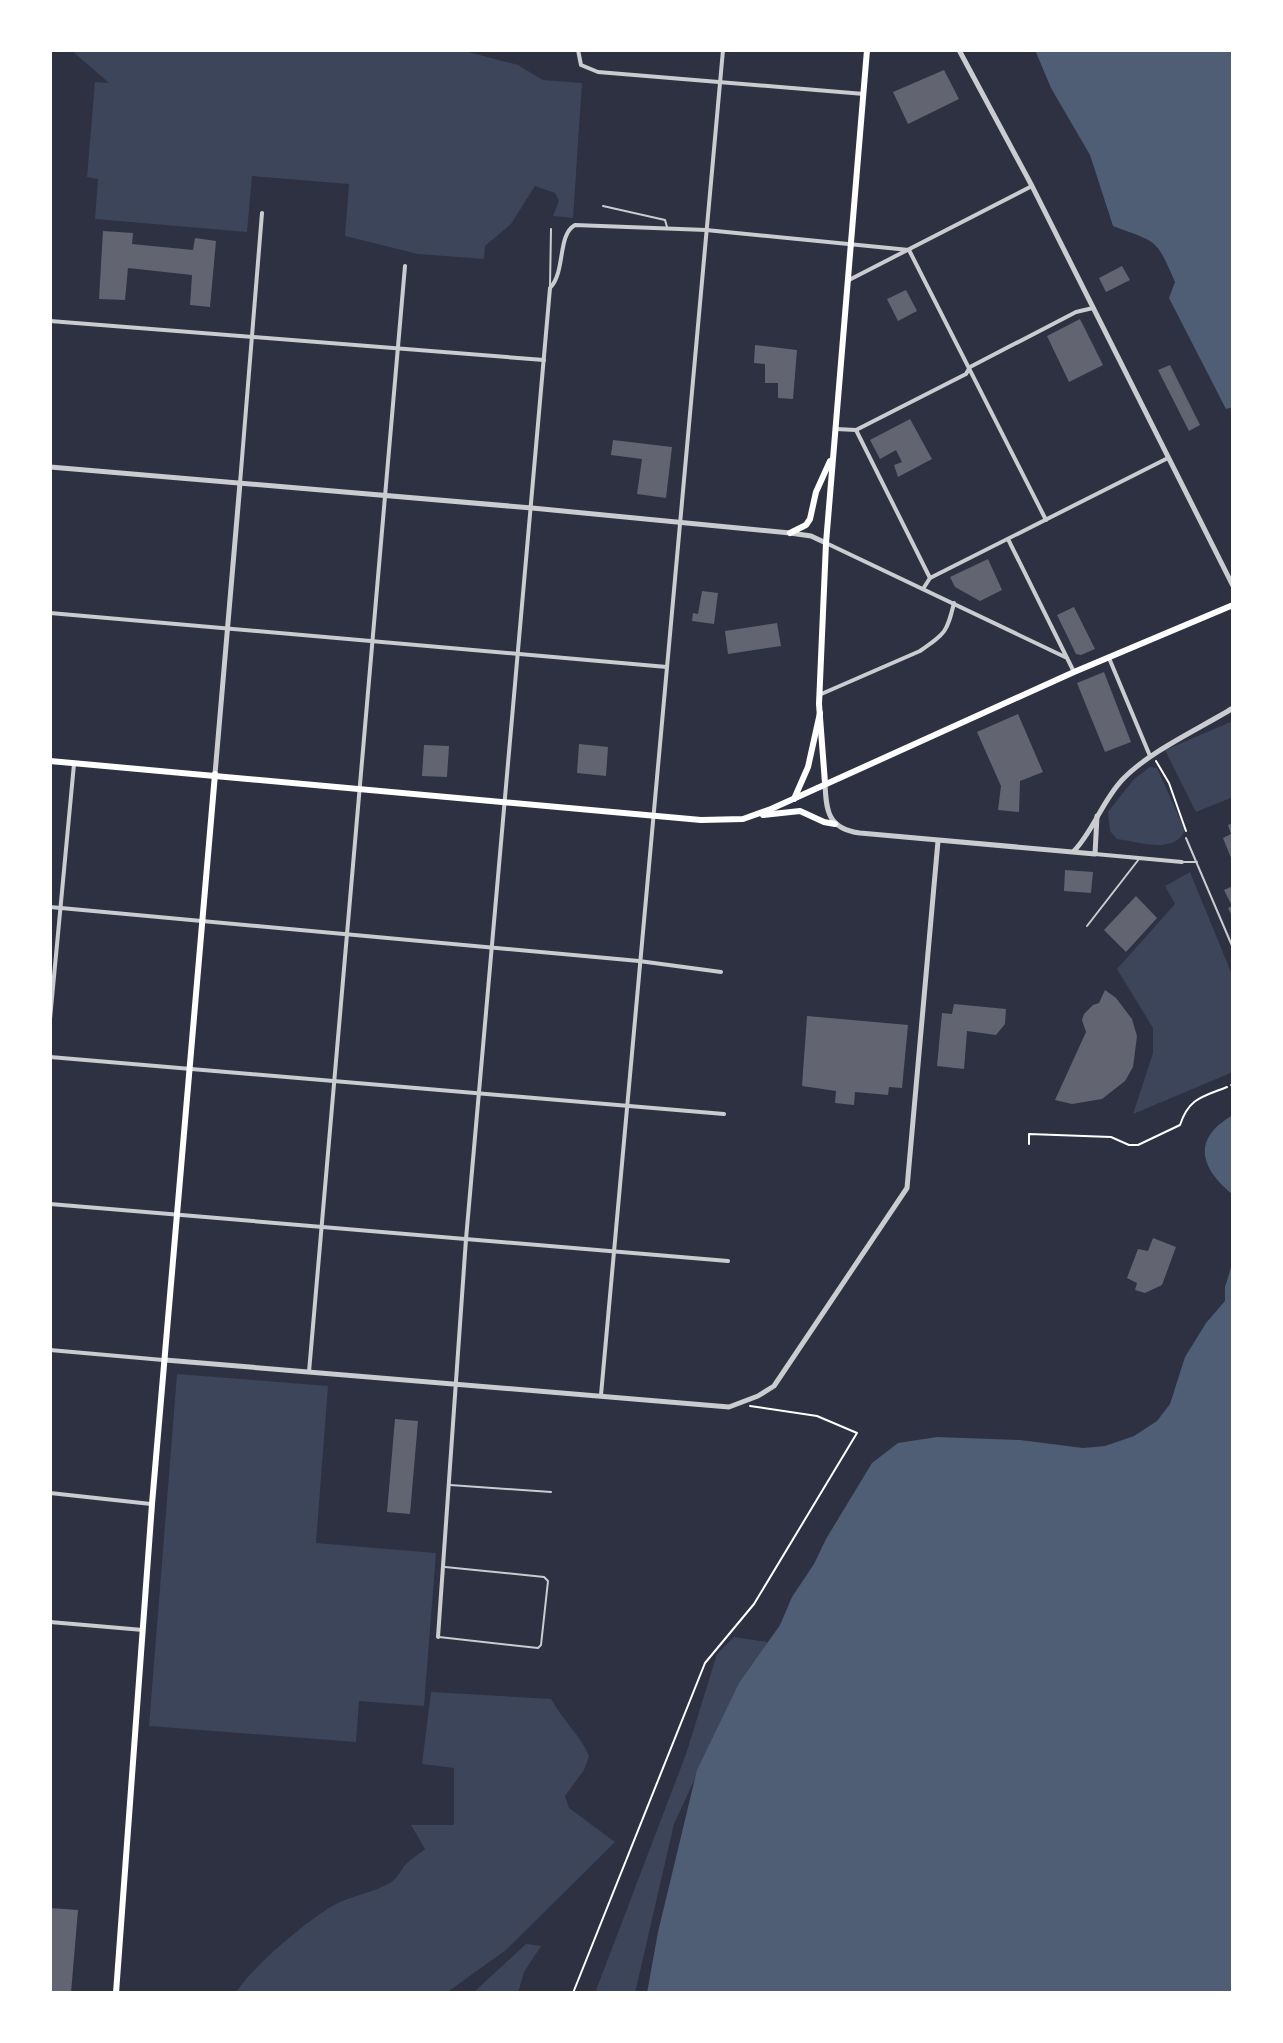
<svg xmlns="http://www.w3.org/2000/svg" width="1283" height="2043" viewBox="0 0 1283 2043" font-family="'Noto Serif',serif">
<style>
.green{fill:#3c4559}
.water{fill:#4f5d75}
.building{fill:#626471}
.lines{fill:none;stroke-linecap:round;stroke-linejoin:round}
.path{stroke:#fff;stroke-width:2}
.service{stroke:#caccd0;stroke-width:2}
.minor{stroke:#caccd0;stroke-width:4}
.tertiary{stroke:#caccd0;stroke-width:5}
.secondary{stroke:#fff;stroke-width:6}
.primary{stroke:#fff;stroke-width:6}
</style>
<rect width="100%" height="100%" fill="#2d3142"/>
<g class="green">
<path d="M71 50H461L518 65 543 80 582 83 573 218 553 216 559 201 555 193 535 186 511 224 485 246 484 259 418 254 345 236 349 184 252 176 247 232 95 219 98 179 87 177 95 82 109 83Z"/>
<path d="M1233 721V797L1196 812 1165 750Z"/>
<path d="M1150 767 1157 768 1185 830C1174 855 1139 842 1117 839L1110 831 1108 812 1134 779Z"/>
<path d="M1190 872 1233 977V1072L1133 1114 1153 1053V1028L1117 969 1175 904 1165 886Z"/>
<path d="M177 1374 328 1386 316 1543 436 1553 424 1706 359 1701 356 1742 149 1726Z"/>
<path d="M734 1637 768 1642 736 1690 674 1824 635 1993H595L686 1754 717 1654Z"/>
<path d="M431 1692 551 1699C562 1719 580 1735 589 1756L584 1770 565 1796 569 1808 615 1842 506 1950 446 1993H236C250 1968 307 1921 332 1906 350 1896 372 1893 390 1883 398 1878 400 1871 406 1864 411 1859 419 1854 425 1849L411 1825H454V1768L422 1764Z"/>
<path d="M526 1944 541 1946 524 1972 518 1993H473Z"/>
</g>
<g class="water">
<path d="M1035 50H1233V407L1226 409 1169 298 1175 282C1156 238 1158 243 1113 226L1090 155 1051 88Z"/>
<path d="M1233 1115V1195C1200 1168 1191 1139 1233 1115Z"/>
<path d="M1233 1261V1993H647L658 1932 697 1770 739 1683 780 1625 792 1597 814 1564 826 1539 872 1463 898 1443 937 1437 1020 1440 1083 1448 1105 1446 1134 1436 1157 1421 1170 1404 1185 1357 1206 1323 1225 1301V1287Z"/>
</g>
<g class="building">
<path d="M944 70 959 99 908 124 893 92Z"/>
<path d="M103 231 133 233 132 244 193 250 195 238 216 241 210 307 190 305 192 275 128 268 125 300 99 299Z"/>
<path d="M1122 266 1130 280 1106 292 1099 278Z"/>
<path d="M906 290 917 311 898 321 887 299Z"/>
<path d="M1080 319 1103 365 1069 382 1047 336Z"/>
<path d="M755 345 797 350 793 399 778 398V383H765V364L754 363Z"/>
<path d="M1170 365 1200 425 1189 431 1158 370Z"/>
<path d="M910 419 932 459 898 477 894 465 902 462 896 450 880 459 870 440Z"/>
<path d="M613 440 672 447 666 498 637 494 642 459 611 455Z"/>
<path d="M988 559 1002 590 980 601 955 587 950 577Z"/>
<path d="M702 591 718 593 714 624 692 621 693 613 698 614Z"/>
<path d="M1074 607 1095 649 1081 655 1076 654 1057 615Z"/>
<path d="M777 623 781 646 728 654 725 631Z"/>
<path d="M1104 672 1131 742 1105 752 1077 683Z"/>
<path d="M1018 714 1043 772 1020 781 1019 812 998 810 1001 786 977 732Z"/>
<path d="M579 744 608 747 606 776 577 773Z"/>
<path d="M424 745 449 746 447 777 422 776Z"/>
<path d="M1233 823V863L1223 838 1231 834 1228 825Z"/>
<path d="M1065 870 1093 872 1091 893 1064 891Z"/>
<path d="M1233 886V918L1228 908 1232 906 1224 890Z"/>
<path d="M1136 896 1157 918 1126 952 1104 930Z"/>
<path d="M1105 990 1116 998 1132 1019 1137 1036 1133 1067 1125 1081 1102 1099 1072 1104 1055 1100 1086 1032 1082 1020 1084 1014 1093 1005 1099 1003Z"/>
<path d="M954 1004 1006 1009 1005 1024 996 1035 967 1031 964 1069 937 1066 942 1013 952 1014Z"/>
<path d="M807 1016 908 1025 902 1088 889 1087 888 1095 855 1092 854 1105 835 1103 836 1091 802 1086Z"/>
<path d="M1153 1238 1176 1247 1162 1285 1145 1293 1135 1290 1137 1283 1127 1278 1138 1249 1148 1251Z"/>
<path d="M395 1419 418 1421 410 1514 387 1512Z"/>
<path d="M50 1908 78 1910 71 1993H50Z"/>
</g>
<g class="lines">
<g class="path">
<path d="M1156 761 1169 783 1186 831"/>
<path d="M1029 1144V1134L1111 1137 1129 1145H1138L1180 1125C1189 1098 1202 1097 1227 1087"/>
<path d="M573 1993 705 1663 754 1604 857 1433 817 1416 750 1406"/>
</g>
<g class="service">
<path d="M603 206 665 220 667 227"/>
<path d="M550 287 551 229"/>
<path d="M1186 838 1233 948"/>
<path d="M1184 862H1197"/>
<path d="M1087 926 1139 859"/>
<path d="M1231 1085 1233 1086"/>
<path d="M450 1485 551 1492"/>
<path d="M439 1637 538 1648 541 1645 548 1581 544 1577 445 1567"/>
</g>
<g class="minor">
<path d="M578 50 581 65 598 72 864 94"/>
<path d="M909 250 1046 520"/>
<path d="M849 280 1032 186"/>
<path d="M50 321 544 360"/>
<path d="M836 429 856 430 966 374 970 367 1076 312 1093 308"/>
<path d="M856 430 930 578"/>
<path d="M240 483 262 213"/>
<path d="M1008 539 1074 672"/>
<path d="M826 543 1065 657"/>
<path d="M923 589 930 578 1168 458"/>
<path d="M50 613 667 667"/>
<path d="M1109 658 1150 756"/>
<path d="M819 695 920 651C946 633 947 632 954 603"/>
<path d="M1095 854 1182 862"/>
<path d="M50 907 639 961 721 972"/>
<path d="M50 1019 74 764"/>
<path d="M50 1057 724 1114"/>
<path d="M50 1204 728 1261"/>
<path d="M50 1350 163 1360"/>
<path d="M309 1372 405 266"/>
<path d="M601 1395 723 50"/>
<path d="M50 1493 151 1504"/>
<path d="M50 1622 143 1630"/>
<path d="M438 1637 466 1239 550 288C566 271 557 235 575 225L706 230 909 250"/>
</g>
<g class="tertiary">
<path d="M959 50 1032 186 1233 586"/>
<path d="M50 467 532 508 790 533 811 536 826 543"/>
<path d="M215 774 240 483"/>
<path d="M825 783C826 811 828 829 860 833L1095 854 1097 816"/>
<path d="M1074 851C1094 830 1102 801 1123 779 1150 751 1199 729 1233 708"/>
<path d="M165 1360 729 1407 758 1396 774 1386 907 1188 938 841"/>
</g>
<g class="secondary">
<path d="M790 533 806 525 810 519 816 492 830 461"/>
<path d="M825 783 819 704 826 543 867 50"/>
<path d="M116 1993 152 1504 215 774"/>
</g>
<g class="primary">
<path d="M50 761 701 820 743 819 771 809 1074 672 1233 605"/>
<path d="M794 799 808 767 820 713"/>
<path d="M763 815 800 811 824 822 835 824"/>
</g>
</g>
<rect width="1283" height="2043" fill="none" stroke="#ffffff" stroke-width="104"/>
</svg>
